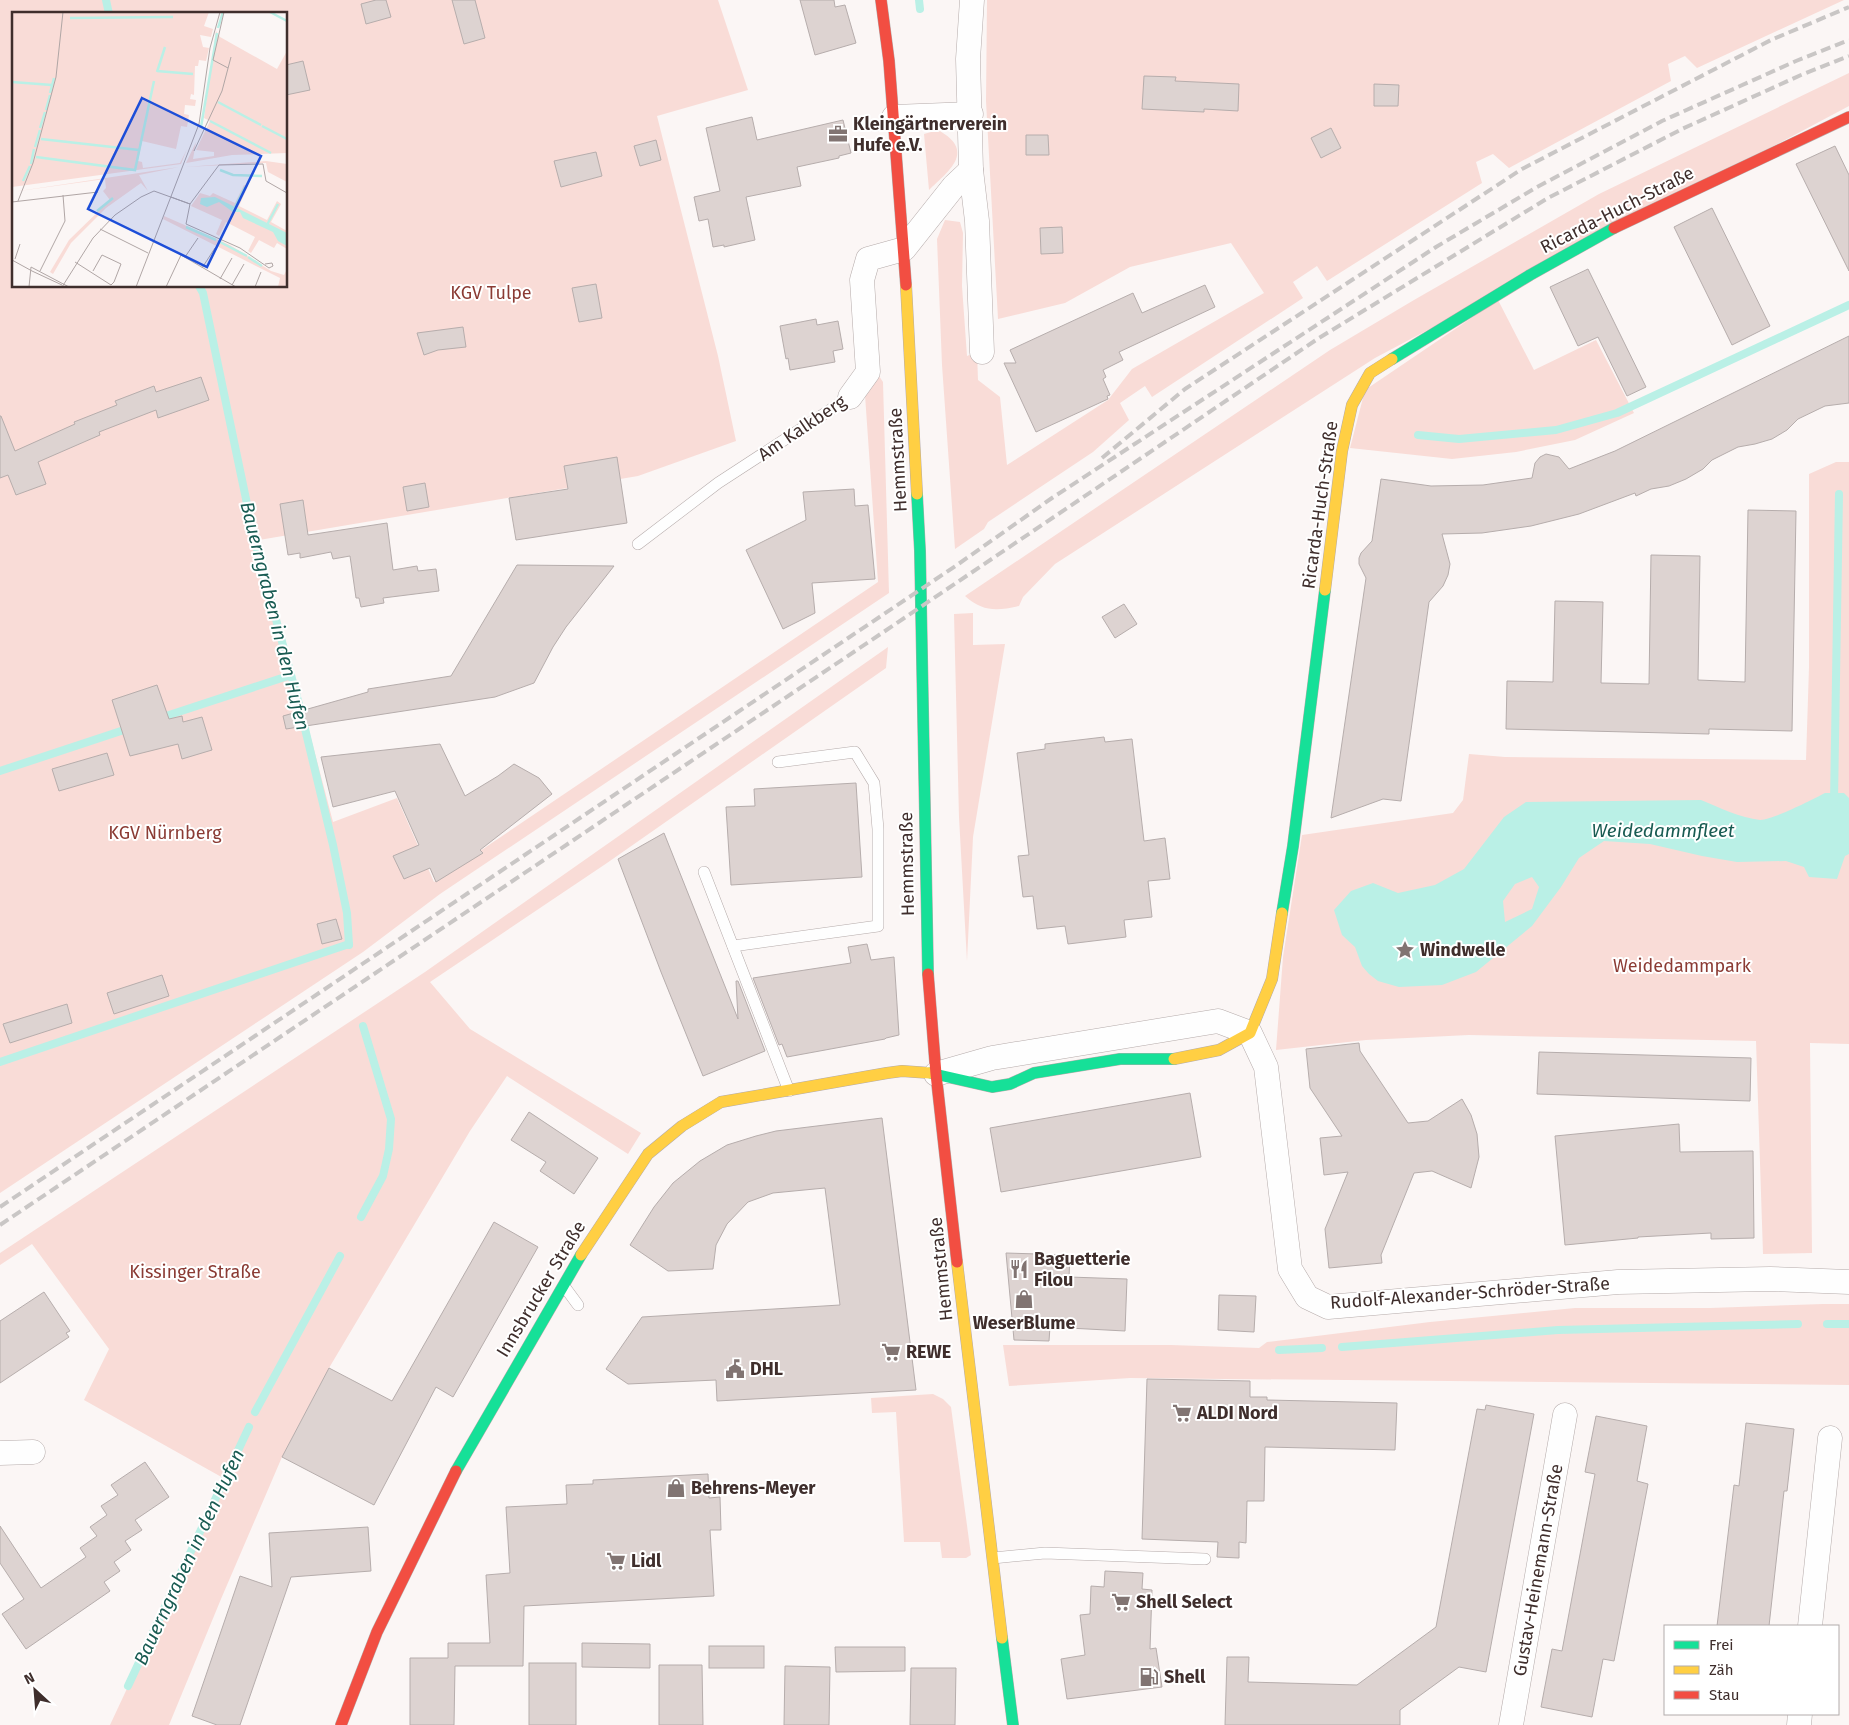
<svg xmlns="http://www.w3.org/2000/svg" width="1849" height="1725" viewBox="0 0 1849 1725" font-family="'Fira Sans',sans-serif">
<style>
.green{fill:#f9dcd7;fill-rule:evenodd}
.water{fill:#baf0e6;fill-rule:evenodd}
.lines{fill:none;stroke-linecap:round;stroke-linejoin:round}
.stream{stroke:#baf0e6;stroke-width:8}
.building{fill:#ddd3d1;stroke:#b6adac}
.lane-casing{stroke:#b5abaa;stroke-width:12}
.street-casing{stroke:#b5abaa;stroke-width:25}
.fast-casing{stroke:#b5abaa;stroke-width:12}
.slow-casing{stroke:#b5abaa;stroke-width:12}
.jam-casing{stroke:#b5abaa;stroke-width:12}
.lane{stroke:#fefefe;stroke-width:11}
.street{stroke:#fefefe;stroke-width:24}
.fast{stroke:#16e098;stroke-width:11}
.slow{stroke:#ffcf43;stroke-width:11}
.jam{stroke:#f24e42;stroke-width:11}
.rail{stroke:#c9c6c5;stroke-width:4;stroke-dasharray:10 5;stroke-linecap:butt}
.labels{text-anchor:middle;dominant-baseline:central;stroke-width:4;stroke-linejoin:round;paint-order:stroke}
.poi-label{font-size:18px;font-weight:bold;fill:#3f2e2c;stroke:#fff;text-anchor:start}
.street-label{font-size:18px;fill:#3f2e2c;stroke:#fff}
.park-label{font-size:18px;fill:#8b3b34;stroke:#fff}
.water-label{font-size:19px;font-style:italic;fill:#185b52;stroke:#fff}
.inset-river{fill:none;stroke:#baf0e6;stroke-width:2.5}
.inset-road{fill:none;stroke:#b0a6a5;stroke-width:1}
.view{fill:#1d4ed8;fill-opacity:0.15;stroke:#1d4ed8;stroke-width:2.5}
.inset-edge{fill:none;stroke:#3f2e2c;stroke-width:2.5}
</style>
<rect width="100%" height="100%" fill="#fbf6f5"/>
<g class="green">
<path d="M0 0H718L748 90 657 116 718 356 736 441 638 476 259 540 333 822 397 798 434 882 878 582 865 395 877 373 883 382 889 593 440 894 363 952 0 1193ZM14 14H286V286H14Z"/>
<path d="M987 0H1844L1697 68 1685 56 1668 64 1671 81 1509 168 1493 154 1476 162 1482 183 1327 281 1317 266 1293 282 1303 298 1152 397 1145 386 1120 403 1129 420 1093 452 988 522 984 529 955 549 942 365 937 239 945 220 960 222 963 233 962 286 967 356 977 352 978 380 1000 397 1007 465 1108 400 1132 369 1264 293 1231 243 1130 267 1065 303 998 319 986 101Z"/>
<path d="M1849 73V106L1375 358 1055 564 1023 597 1019 606C997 611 983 612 965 596L1330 350 1414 300 1599 194Z"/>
<path d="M938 130C976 151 950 170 929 190L924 134Z"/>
<path d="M1498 300 1534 370 1596 340 1634 413 1575 440 1516 452 1452 459 1350 448 1365 390Z"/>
<path d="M1836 462H1849V1044L1810 1043 1812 1253 1763 1254 1756 1041 1469 1035 1366 1040 1276 1050 1283 957 1302 835 1453 813 1463 800 1469 754 1505 757 1806 760 1809 667V474Z"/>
<path d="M973 613V645L1005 644 973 837 967 961 959 817 954 614Z"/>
<path d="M888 647 886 668 607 863 430 982 470 1029 641 1133 628 1154 507 1076 470 1131 329 1368 282 1457 221 1599 169 1725H110L225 1479 84 1400 109 1349 32 1244 0 1265V1253L425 972Z"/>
<path d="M1823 1304H1849V1385L1130 1378 1009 1386 1003 1345H1171L1259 1348 1267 1342 1430 1322 1575 1308H1710Z"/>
<path d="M933 1394 943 1399 951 1407 971 1555 966 1558H942L940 1542H904L896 1412 872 1413 871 1398Z"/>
</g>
<path class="water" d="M1825 793H1844L1849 798V854L1845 856 1837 879 1809 877 1804 867 1786 861 1737 862 1702 856 1650 844 1604 841 1579 858 1561 887 1532 926 1476 972 1442 985 1399 987 1378 981 1369 974 1362 966 1355 947 1342 935 1334 910 1351 891 1373 883 1398 893 1435 885 1464 869 1504 817 1526 802 1701 800C1718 807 1741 818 1760 820 1770 821 1814 799 1825 793ZM1532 877 1539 887 1532 909 1505 922 1503 901 1515 884Z"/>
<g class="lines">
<g class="stream">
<path d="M106 0 109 14"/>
<path d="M919 0 920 9"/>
<path d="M199 286 203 293 255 542 300 708 333 845 347 913 349 945"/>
<path d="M1418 435 1459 439 1556 430 1617 413 1849 305"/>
<path d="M160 718 291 675"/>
<path d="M0 771 130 728"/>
<path d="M1834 802 1839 494"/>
<path d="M0 1062 349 944"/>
<path d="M361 1217 383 1176 389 1149 391 1119 363 1026"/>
<path d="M1827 1324H1849"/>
<path d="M1342 1347 1558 1330 1798 1324"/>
<path d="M1279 1350 1322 1348"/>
<path d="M255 1412 340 1256"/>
<path d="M128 1686 249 1427"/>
</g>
</g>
<g class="building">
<path d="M376 0H386L391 17 366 24 361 4Z"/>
<path d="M452 0H475L485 38 464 44Z"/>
<path d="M800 0H834L835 7 845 5 856 43 815 55Z"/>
<path d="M303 61 310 90 286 95V65Z"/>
<path d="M1144 76 1176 77 1175 81 1239 84 1238 111 1204 109V112L1142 109Z"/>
<path d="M1374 84 1399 85 1398 106H1374Z"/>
<path d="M752 117 757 140 843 120 851 153 839 156V158L797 167 801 186 746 197 755 240 724 247V245L713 247 708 219 699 221 694 197 720 191 706 128Z"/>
<path d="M1331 128 1341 148 1321 158 1311 138Z"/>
<path d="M1026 135H1048L1049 155H1026Z"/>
<path d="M656 140 661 160 640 166 634 146Z"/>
<path d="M1835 146 1849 175V271L1796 164Z"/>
<path d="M596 152 602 176 561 187 554 161Z"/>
<path d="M1712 208 1770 326 1732 345 1674 227Z"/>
<path d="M1062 227 1063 253 1041 254 1040 228Z"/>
<path d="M1588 269 1646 387 1627 396 1598 337 1578 346 1550 287Z"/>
<path d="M596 284 602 318 579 322 572 288Z"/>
<path d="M1205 285 1215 307 1119 352 1123 360 1103 370 1106 377 1103 379 1110 395 1107 396 1108 399 1036 432 1004 363H1016L1010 350 1133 293 1142 313Z"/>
<path d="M816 319 817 325 838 321 843 349 833 351 835 362 790 370 788 358 786 359 780 326Z"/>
<path d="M463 327 466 347 438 350 424 355 417 333Z"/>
<path d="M1849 336V403L1825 406 1798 419 1787 430 1772 439 1755 444 1738 447 1712 460 1703 469 1686 479 1669 486 1651 489 1636 496 1635 493 1579 514 1531 526 1482 533 1442 534 1450 564 1448 575 1443 586 1429 602 1401 801 1383 799 1331 818 1366 578 1359 564V558L1361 553 1372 541 1381 479 1431 486 1483 485 1532 478 1535 463 1540 457 1546 454 1559 457 1569 469 1615 451Z"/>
<path d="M201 377 209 400 158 418 156 410 99 432 100 435 38 462 46 484 16 495 8 475 0 478V416H1L15 451 75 424 74 422 117 405 115 401 154 386 156 392Z"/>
<path d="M617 457 627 523 516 540 509 498 568 489 564 466Z"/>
<path d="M425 483 429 507 407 511 403 487Z"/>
<path d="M854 489 855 506 868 505 875 579 812 583 815 613 783 629 746 550 806 520 803 492Z"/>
<path d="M303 500 308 535 387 523 393 570 417 566 418 571 436 569 439 591 383 598 384 603 361 607 359 598H356L350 556 333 559 331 552 300 558V553L288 555 280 504Z"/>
<path d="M1748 510 1796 511 1792 731 1709 729V734L1506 729 1507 681 1553 682 1555 601 1603 602 1601 683 1649 684 1651 555 1700 556 1698 680 1745 682Z"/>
<path d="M517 565 614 566 566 627 553 647 534 683 495 697 286 729 283 716 368 692V689L451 676Z"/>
<path d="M1124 604 1137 624 1115 638 1102 617Z"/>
<path d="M157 685 169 719 182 716 183 722 202 717 212 750 182 759 178 744 130 756 112 700Z"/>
<path d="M1104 737 1105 742 1132 739 1144 841 1165 838 1170 879 1148 881 1152 917 1124 920 1126 937 1068 944 1065 926 1037 929 1033 896 1023 897 1018 856 1029 855 1017 753 1045 749V744Z"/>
<path d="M440 744 465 796 498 776 514 764 539 778 552 794 480 850 483 853 436 882 430 868 404 879 393 856 419 845 395 791 333 807 321 757Z"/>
<path d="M107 753 114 775 59 791 52 769Z"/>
<path d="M856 783 862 877 731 885 726 807 755 806 754 789Z"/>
<path d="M664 833 738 1019 736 981H738L765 1051 703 1076 661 972 618 859Z"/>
<path d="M336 919 342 939 322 944 317 924Z"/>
<path d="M867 944 871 960 894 957 899 1035 886 1038 885 1039 787 1057 782 1044 779 1045 753 978 851 963 848 947Z"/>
<path d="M162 975 169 996 114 1014 107 993Z"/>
<path d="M67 1004 72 1023 10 1043 3 1024Z"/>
<path d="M1359 1043 1360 1051 1408 1123 1428 1121 1462 1099 1471 1115 1477 1134 1479 1157 1471 1188 1432 1171 1414 1173 1381 1255 1382 1263 1329 1268 1325 1229 1348 1172 1324 1175 1320 1138 1342 1136 1310 1088 1306 1049Z"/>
<path d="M1539 1052 1751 1058 1750 1101 1537 1094Z"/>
<path d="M1190 1093 1201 1157 1001 1192 990 1128Z"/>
<path d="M529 1112 598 1158 574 1194 540 1171 546 1162 511 1140Z"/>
<path d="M882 1118 916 1390 717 1401 716 1380 628 1384 606 1369 642 1317 840 1305 825 1188 773 1193 748 1202 727 1224 716 1245 713 1269 668 1271 630 1245 654 1207 673 1183 700 1161 727 1145 756 1136 776 1131Z"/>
<path d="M1679 1124 1680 1152 1753 1151 1754 1238 1711 1239V1233L1638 1237V1238L1565 1245 1555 1136Z"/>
<path d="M494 1222 538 1247 453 1397 436 1387 374 1505 282 1457 329 1368 392 1401Z"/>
<path d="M1006 1253 1070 1255 1069 1277 1127 1279 1125 1331 1050 1327 1049 1341 1014 1340Z"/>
<path d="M44 1292 70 1331 66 1333 69 1337 0 1383V1321Z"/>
<path d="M1219 1295 1256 1296 1254 1332 1218 1330Z"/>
<path d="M1147 1379 1250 1381V1397H1267V1400L1397 1403 1395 1450 1265 1447 1264 1501H1247L1246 1543 1239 1542V1558L1217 1557 1218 1542 1142 1539Z"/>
<path d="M1486 1405 1534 1414 1486 1672 1459 1667 1400 1710V1725H1225L1227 1657H1249L1248 1682 1357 1685 1436 1627 1477 1409 1485 1410Z"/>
<path d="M1596 1416 1647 1426 1637 1481 1648 1484 1614 1661 1603 1659 1592 1717 1541 1707 1552 1649 1562 1651 1595 1474 1585 1472Z"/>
<path d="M1746 1423 1794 1429 1787 1491H1784L1769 1626H1717L1734 1485 1739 1486Z"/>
<path d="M145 1462 169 1497 135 1520 142 1530 125 1541 131 1550 114 1562 120 1571 104 1582 110 1591 26 1649 2 1614 24 1599 0 1563V1526L41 1588 86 1557 80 1548 97 1536 90 1527 107 1515 101 1506 118 1495 111 1485Z"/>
<path d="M708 1474 709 1498 720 1497 721 1530H710L714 1596 524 1606 523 1666H455L454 1725H410V1658H448V1643H490L486 1575 510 1573 506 1507 567 1504 566 1485 593 1484V1480Z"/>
<path d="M368 1527 371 1571 291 1577 240 1725H217L192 1716 240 1576 272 1587 269 1533Z"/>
<path d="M1105 1571 1143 1573 1142 1589 1152 1590 1150 1649 1156 1648 1162 1687 1067 1699 1061 1659 1085 1655 1080 1615 1090 1614 1091 1586 1104 1587Z"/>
<path d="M582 1643 650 1644V1668L582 1667Z"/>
<rect x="709" y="1646" width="55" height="22"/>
<path d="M835 1647H905V1671L836 1672Z"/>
<rect x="529" y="1663" width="47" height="62"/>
<path d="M659 1665H702L703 1725H659Z"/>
<path d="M785 1666 830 1667 829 1725H784Z"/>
<path d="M911 1668H956L955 1725H910Z"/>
</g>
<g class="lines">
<g class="lane-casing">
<g id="lane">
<path d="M638 544 718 483 850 397"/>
<path d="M704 872 789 1091"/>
<path d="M733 946 878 926V829L874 783 855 752 778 762"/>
<path d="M564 1286 578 1305"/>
<path d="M993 1558 1045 1553 1205 1559"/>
</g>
</g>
<g class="street-casing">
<g id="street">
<path d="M972 0 968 59 971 170 977 221 982 352"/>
<path d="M894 117 971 114"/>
<path d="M850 397 868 372 862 280 868 259 904 249 954 186 971 170"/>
<path d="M936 1074 992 1058 1218 1021 1250 1033 1266 1067 1290 1269 1307 1297 1328 1307 1618 1282 1770 1279 1849 1282"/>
<path d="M0 1453 33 1452"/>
<path d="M1810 1626 1830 1438"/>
<path d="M1511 1725 1565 1415"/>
<path d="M1799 1725 1800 1714"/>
</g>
</g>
<g class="fast-casing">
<g id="fast">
<path d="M1392 359 1530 275 1614 228"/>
<path d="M917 494 920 551 928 974"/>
<path d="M1282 913 1293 846 1325 590"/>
<path d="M930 1073 992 1087 1010 1084 1034 1073 1120 1059H1174"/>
<path d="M456 1471 581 1255"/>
<path d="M1002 1638 1013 1725"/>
</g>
</g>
<g class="slow-casing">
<g id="slow">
<path d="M906 285 917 494"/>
<path d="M1325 590 1342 451 1352 405 1370 373 1392 359"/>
<path d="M1174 1059 1219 1050 1250 1033 1272 979 1282 913"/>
<path d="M581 1255 648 1154 682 1126 721 1102 887 1073 902 1071 930 1073"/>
<path d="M957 1262 1002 1638"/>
</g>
</g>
<g class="jam-casing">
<g id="jam">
<path d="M881 0 889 61 906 285"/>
<path d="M1614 228 1849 117"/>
<path d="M928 974 936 1074 957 1262"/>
<path d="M341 1725 377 1632 456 1471"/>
</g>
</g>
<use href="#lane" class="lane"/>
<use href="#street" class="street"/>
<use href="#fast" class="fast"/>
<use href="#slow" class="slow"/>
<use href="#jam" class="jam"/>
<g class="rail">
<path d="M1102 458 1185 389 1522 169 1771 40 1849 7"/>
<path d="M0 1207 957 565 1052 498 1436 247 1537 187 1662 121 1796 61 1849 40"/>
<path d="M0 1225 885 631 1319 338 1548 198 1682 129 1801 75 1849 56"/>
</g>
</g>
<defs>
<g id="office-bare" transform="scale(1.5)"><path d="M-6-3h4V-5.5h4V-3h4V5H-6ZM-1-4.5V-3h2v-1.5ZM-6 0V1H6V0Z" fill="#817472" stroke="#fff" stroke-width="2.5" paint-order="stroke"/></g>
<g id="sight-bare" transform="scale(1.5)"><path d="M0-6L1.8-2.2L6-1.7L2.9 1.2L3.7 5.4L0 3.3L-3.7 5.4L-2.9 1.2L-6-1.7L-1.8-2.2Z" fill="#817472" stroke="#fff" stroke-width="2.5" paint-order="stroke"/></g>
<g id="restaurant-bare" transform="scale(1.5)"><path d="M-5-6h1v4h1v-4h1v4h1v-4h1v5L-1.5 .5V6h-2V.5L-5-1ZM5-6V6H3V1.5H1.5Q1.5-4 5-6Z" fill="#817472" stroke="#fff" stroke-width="2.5" paint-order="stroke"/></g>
<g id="shop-bare" transform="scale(1.5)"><path d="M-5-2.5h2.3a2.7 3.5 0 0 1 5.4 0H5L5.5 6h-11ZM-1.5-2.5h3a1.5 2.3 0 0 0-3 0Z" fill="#817472" stroke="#fff" stroke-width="2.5" paint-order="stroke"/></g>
<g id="supermarket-bare" transform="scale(1.5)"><path d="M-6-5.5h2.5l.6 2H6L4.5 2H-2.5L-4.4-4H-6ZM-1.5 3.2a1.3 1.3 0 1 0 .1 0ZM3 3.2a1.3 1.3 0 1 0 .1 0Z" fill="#817472" stroke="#fff" stroke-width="2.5" paint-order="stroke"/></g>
<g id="civic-bare" transform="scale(1.5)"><path d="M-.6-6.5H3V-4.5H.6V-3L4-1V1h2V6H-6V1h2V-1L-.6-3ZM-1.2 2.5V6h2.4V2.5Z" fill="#817472" stroke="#fff" stroke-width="2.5" paint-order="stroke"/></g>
<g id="fuel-bare" transform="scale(1.5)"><path d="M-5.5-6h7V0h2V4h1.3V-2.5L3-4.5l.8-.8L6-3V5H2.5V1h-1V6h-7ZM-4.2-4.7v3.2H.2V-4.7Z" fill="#817472" stroke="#fff" stroke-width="2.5" paint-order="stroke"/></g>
</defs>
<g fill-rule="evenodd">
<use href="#office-bare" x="838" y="134"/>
<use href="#sight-bare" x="1405" y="950"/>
<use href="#restaurant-bare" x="1019" y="1269"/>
<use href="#shop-bare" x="1024" y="1299"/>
<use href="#supermarket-bare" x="891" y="1352"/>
<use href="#civic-bare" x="735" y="1369"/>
<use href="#supermarket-bare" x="1182" y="1413"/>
<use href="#shop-bare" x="676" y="1488"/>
<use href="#supermarket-bare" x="616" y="1561"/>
<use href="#supermarket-bare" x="1121" y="1602"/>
<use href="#fuel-bare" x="1149" y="1677"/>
</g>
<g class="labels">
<g class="poi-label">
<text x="853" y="124">Kleingärtnerverein<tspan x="853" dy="21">Hufe e.V.</tspan></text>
<text x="1420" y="950">Windwelle</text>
<text x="1034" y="1259">Baguetterie<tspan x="1034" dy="21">Filou</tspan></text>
<text x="1024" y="1323" text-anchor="middle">WeserBlume</text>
<text x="906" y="1352">REWE</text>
<text x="750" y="1369">DHL</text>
<text x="1197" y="1413">ALDI Nord</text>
<text x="691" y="1488">Behrens-Meyer</text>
<text x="631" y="1561">Lidl</text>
<text x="1136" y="1602">Shell Select</text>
<text x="1164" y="1677">Shell</text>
</g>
<g class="street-label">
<text transform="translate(1617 210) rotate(-27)">Ricarda-Huch-Straße</text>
<text transform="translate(802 428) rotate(-34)">Am Kalkberg</text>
<text transform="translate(898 460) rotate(-93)">Hemmstraße</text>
<text transform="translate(1320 505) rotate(-82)">Ricarda-Huch-Straße</text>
<text transform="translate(907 864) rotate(-91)">Hemmstraße</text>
<text transform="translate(941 1269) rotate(-96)">Hemmstraße</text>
<text transform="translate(541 1289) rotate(-59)">Innsbrucker Straße</text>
<text transform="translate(1470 1293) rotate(-4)">Rudolf-Alexander-Schröder-Straße</text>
<text transform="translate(1538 1570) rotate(-80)">Gustav-Heinemann-Straße</text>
</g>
<g class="park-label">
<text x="491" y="293">KGV Tulpe</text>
<text x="165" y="833">KGV Nürnberg</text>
<text x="1682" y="966">Weidedammpark</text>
<text x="195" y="1272">Kissinger Straße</text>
</g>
<g class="water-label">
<text transform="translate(275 616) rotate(76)">Bauerngraben in den Hufen</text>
<text x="1663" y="830">Weidedammfleet</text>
<text transform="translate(189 1557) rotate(-65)">Bauerngraben in den Hufen</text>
</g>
</g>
<g transform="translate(12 12)">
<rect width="275" height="275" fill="#fbf6f5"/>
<path d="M0 0H197L192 14 201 17 199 25 188 23 191 35 197 36 194 49 187 48 186 54H183L182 83 179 82 178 87 184 88 183 94 173 93 172 102 177 103 175 115 169 114 164 137 130 129 126 149 130 150 131 156 168 151 175 137 169 152 0 175ZM204 19 208 25 265 57 275 39V141L220 143 174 151 184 130 181 147 202 144V140L184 138 198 109 192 106ZM254 149 275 152V170L256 160 254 151 173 155ZM167 155 127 163 136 179 129 171 94 196 59 231 41 262 38 260 57 228 98 188 91 179 94 176 93 167 0 180ZM232 173 236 174 227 194 255 208 265 189 269 192 259 210 275 219V237L265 231 262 236 247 228 239 241 236 239 243 225 214 210 207 224 204 222 210 208 179 194 188 181 198 184 201 181 223 191ZM152 204 218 233 259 259 272 263 275 257V275H266L268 266 151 207Z" fill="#f9dcd7"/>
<path d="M203 185 275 221V234L266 229 261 220 231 206 228 200H221L207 190 195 195 188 192 189 186Z" fill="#baf0e6"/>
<path class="inset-river" d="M258 0 275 9M58 6 161 5M206 16 211 0M145 59 181 62M145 60 153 35M0 70 40 73M38 81 42 66M206 90 249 113M34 98 38 83M198 109 259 141M250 114 275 127M189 115 205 21M28 116 33 100M29 127 127 138M23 135 28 118M24 145 123 158 142 69M19 152 22 137M208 158 221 163 250 164M11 169 18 154M223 195 233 175M85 199 101 186M255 213 266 192M174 215 204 228M206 229 235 244M236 245 250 254"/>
<path class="inset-road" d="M212 0 201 48 216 56M182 139 210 79 219 45M159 185 178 192M6 189 21 151 44 65 51 0M0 190 86 180M88 217 136 241M173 245 186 226M3 247 8 232M0 248 20 259M63 250 99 273 102 270M253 252 260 251 261 254 257 256 228 236 174 212 178 192 207 153 251 152 254 169 275 181M19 255 57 275M190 256 203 236M20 259 50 273M28 259 53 209 51 183M81 259 90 243 109 252 102 270M208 267 220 246M220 273 232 252M17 275 19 255M50 275 81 226 103 203 129 185 142 179 178 192M124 275 187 112 198 36 208 0M154 275 169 243 224 275M243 275 249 260"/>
<path class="view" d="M130 86 249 144 195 255 76 197Z"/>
<rect width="275" height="275" class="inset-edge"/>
</g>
<rect x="1664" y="1625" width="175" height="90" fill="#ffffff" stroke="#b2abab"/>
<rect x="1674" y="1641" width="25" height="8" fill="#16e098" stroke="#b2abab"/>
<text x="1709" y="1650" font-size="15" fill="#3f2e2c">Frei</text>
<rect x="1674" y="1666" width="25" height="8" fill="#ffcf43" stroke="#b2abab"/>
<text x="1709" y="1675" font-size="15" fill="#3f2e2c">Zäh</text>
<rect x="1674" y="1691" width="25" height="8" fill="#f24e42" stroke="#b2abab"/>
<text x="1709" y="1700" font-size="15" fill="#3f2e2c">Stau</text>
<g transform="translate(35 1690) rotate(334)" stroke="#ffffff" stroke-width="4" paint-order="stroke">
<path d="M0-4L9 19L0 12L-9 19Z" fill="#3f2e2c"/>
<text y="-8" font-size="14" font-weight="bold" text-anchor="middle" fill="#3f2e2c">N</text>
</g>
</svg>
